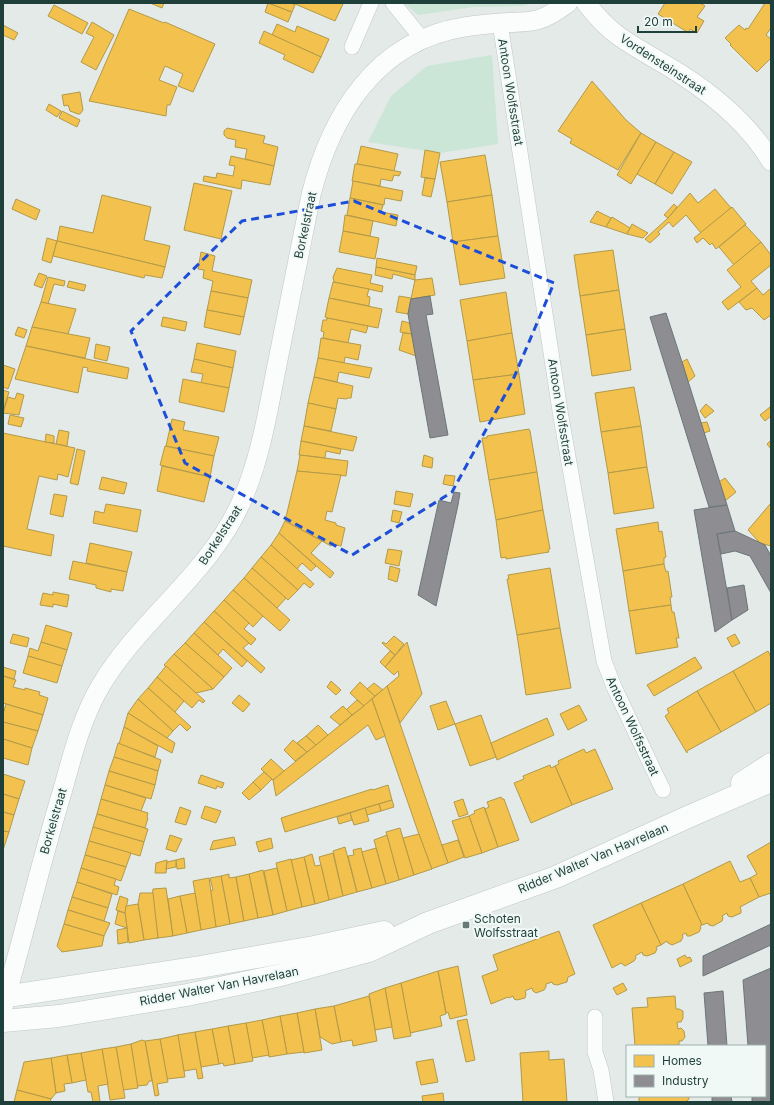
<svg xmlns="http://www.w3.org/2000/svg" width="774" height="1105" viewBox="0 0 774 1105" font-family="Inter,sans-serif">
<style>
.green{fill:#cbe5d6}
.homes{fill:#f2c14e;stroke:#b39a48}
.industry{fill:#8d8d92;stroke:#6c7678}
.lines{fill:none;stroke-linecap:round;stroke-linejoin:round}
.minor-casing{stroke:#c0c7c5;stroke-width:16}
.tertiary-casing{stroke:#c0c7c5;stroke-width:20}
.secondary-casing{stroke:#bec8c5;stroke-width:23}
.minor{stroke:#fbfcfc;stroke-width:15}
.tertiary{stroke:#fbfcfc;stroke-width:19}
.secondary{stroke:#fbfcfc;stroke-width:22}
.marked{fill:none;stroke:#1d4ed8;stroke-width:3;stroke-dasharray:8 5;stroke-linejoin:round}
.poi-dot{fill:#647b77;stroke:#f1f9f6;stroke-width:1.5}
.labels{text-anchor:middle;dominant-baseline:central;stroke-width:4;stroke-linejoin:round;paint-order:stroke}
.street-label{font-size:12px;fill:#1f3f3a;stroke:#f1f9f6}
.poi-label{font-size:12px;fill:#1f3f3a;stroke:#f1f9f6;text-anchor:start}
</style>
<rect width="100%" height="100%" fill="#e3eae8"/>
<g class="green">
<path d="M404 3H533L521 6 474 7 418 15Z"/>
<path d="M492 55 498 144 440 153 368 142 391 96 427 66Z"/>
</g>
<g class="homes">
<path d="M150 3H164L162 8Z"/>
<path d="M268 3 292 12 288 22 265 12Z"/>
<path d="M272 3H291L295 5 292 12 271 4Z"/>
<path d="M296 3H341L343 4 335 21 295 4Z"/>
<path d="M665 3H700L705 6 697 17 704 21 697 33 690 29 689 33 658 14Z"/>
<path d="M765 3 771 4V28L766 35 771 39V58L757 72 730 45 731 44 725 38 739 25 745 30 746 28 748 29Z"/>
<path d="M54 5 88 23 82 34 48 16Z"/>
<path d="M129 9 164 23 165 22 215 44 193 92 178 86 183 74 165 66 159 80 177 87 170 105H167L166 116 89 101Z"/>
<path d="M92 22 114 35 96 70 81 62 94 37 86 33Z"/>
<path d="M277 24 295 32 297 26 329 39 321 57 272 35Z"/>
<path d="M3 25 18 33 14 40 3 35Z"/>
<path d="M264 31 321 57 313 73 283 59 285 55 259 43Z"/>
<path d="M592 81 626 120 641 133 618 170 570 143 572 139 558 131Z"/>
<path d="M80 92 83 110 80 114H78L70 111 68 105 64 106 62 95Z"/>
<path d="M49 104 61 111 57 117 46 110Z"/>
<path d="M62 111 80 120 77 127 59 118Z"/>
<path d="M227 128 265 136 263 143 278 147 274 166 245 159 247 149 235 147 236 140 227 138 224 135V131Z"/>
<path d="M641 133 656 142 631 184 617 175Z"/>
<path d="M656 142 674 152 655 184 637 174Z"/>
<path d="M361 146 398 154 394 171 357 164Z"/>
<path d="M425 150 440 153 435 179 421 177Z"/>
<path d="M674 152 692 162 672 194 655 184Z"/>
<path d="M485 155 492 195 447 202 440 162Z"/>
<path d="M231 156 274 166 270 185 242 180 241 189 203 181 204 176 216 178 217 173 233 176 235 166 229 165Z"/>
<path d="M355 164H357L401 172 399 176 394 175 392 181 381 179 380 186 352 181Z"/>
<path d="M425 178 435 179 431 197 422 195Z"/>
<path d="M353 181 403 191 401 201 385 198 384 205 350 198Z"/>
<path d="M194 183 232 191 221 239 184 230Z"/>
<path d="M715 189 731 208 701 233 686 215 673 227 669 222 658 232 660 234 650 243 645 239 668 218 690 193 698 203Z"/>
<path d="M102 195 151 207 144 240 170 246 165 267 57 241 60 226 93 233Z"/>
<path d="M492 195 498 236 453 242 447 202Z"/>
<path d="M350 198 383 205 381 212 398 215 396 226 347 215Z"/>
<path d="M16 199 40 210 36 220 12 209Z"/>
<path d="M674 204 677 207 668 218 664 215Z"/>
<path d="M732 207 746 224 716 249 712 243 710 245 703 238 697 243 694 238Z"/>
<path d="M597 211 611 218 606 227 590 222Z"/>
<path d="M345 215 373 221 370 236 343 231Z"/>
<path d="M612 217 630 228 627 234 606 227Z"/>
<path d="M632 224 648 233 643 238 627 234Z"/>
<path d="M745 225 761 242 734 265 719 247Z"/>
<path d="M343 231 379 238 375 259 339 252Z"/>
<path d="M498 236 505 278 460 285 453 242Z"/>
<path d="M47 238 57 241 51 263 42 260Z"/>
<path d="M57 241 165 267 162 278 145 275 144 278 53 256Z"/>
<path d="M761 242 771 255V265L751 281 757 288 728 310 722 302 741 287 727 270Z"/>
<path d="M613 250 619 290 580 296 574 255Z"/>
<path d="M201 252 215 256 212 271 252 280 248 298 211 291 213 281 203 278 204 270 198 269Z"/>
<path d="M377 258 417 266 415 275 376 267Z"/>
<path d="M376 267 415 275V280L393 274 392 279 375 275Z"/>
<path d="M337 268 372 275 370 283 383 286 382 292 334 282 333 277Z"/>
<path d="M39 273 47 276 42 288 34 285Z"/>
<path d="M48 277 65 281 64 286 54 284 48 304 41 302Z"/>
<path d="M432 278 435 295 411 299 415 280Z"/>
<path d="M69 281 86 285 84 291 67 287Z"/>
<path d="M333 282 369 289 367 296 370 297 369 306 329 298Z"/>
<path d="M757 288 763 295 771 288V315L764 320 752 308 746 310 739 302Z"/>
<path d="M619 290 625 329 586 335 580 296Z"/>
<path d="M211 291 248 298 244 317 207 310Z"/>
<path d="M506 292 512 333 467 341 460 300Z"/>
<path d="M399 296 411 298 408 314 396 312Z"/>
<path d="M329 298 382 309 378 328 327 318 325 317Z"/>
<path d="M41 302 76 309 68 334 32 327Z"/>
<path d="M207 310 244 317 240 335 204 327Z"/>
<path d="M163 317 187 322 185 331 161 326Z"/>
<path d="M327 318 368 326 366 333 351 329 348 343 323 338 324 332 321 331 323 320H327Z"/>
<path d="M402 321 410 323 412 334 400 332Z"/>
<path d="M18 327 27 330 24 338 15 335Z"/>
<path d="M32 327 90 338 85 358 26 346Z"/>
<path d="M625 329 631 370 592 376 586 335Z"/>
<path d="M403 333 412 334 416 356 399 350Z"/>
<path d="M512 333 519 374 473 380 467 341Z"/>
<path d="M321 338 361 345 358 360 345 357 344 363 318 358Z"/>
<path d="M197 343 236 351 233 368 194 359Z"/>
<path d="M96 344 110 347 107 361 94 358Z"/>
<path d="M26 346 129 368 127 379 87 371 88 368 83 367 78 393 15 379Z"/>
<path d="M318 358 372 368 369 378 339 372 337 382 314 377Z"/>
<path d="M194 359 233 368 229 388 201 383 203 374 191 372Z"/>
<path d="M687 359 695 376 688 382 682 362Z"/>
<path d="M3 365 15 369 8 389 3 387Z"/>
<path d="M519 374 525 414 480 422 473 380Z"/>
<path d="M314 377 353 386 351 398H348L346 399 338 398 336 409 308 403Z"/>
<path d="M183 379 229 388 224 412 179 402Z"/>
<path d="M634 387 641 426 601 432 595 393Z"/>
<path d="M3 390 9 392 3 411Z"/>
<path d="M17 393 24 395 19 415 3 413 8 397 15 399Z"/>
<path d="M308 403 336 409 331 431 304 426Z"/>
<path d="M706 404 714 411 705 418 700 411Z"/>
<path d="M770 407 771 416 765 421 760 415Z"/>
<path d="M10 415 24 418 21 427 8 424Z"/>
<path d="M172 419 185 422 183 430 219 437 214 456 166 446Z"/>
<path d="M707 422 710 431 704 433 701 423Z"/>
<path d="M304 426 357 437 353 451 301 441Z"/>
<path d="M641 426 647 467 608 473 601 432Z"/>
<path d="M529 429 530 431 537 472 489 480 482 438H487V436Z"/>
<path d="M59 430 69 432 67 446 56 444Z"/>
<path d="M3 433 75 448 68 477 58 474 57 480 39 476 27 529 54 535 51 556 3 546Z"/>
<path d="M46 434 54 436V443L45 442Z"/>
<path d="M771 440V449L767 444Z"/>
<path d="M301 441 341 449 340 454 326 451 325 458 299 455Z"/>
<path d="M165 446 214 456 210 477 160 465Z"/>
<path d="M77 449 85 451 78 485 70 483Z"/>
<path d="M300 455 348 461 346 476 297 471Z"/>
<path d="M424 455 433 458 432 468 422 466Z"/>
<path d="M162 466 210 477 204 502 157 491Z"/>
<path d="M647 467 654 508 614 514 608 473Z"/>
<path d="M297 471 341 475 332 512 327 511 325 520 336 523V525L345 528 341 546 332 544 331 546 285 521Z"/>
<path d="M537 472 543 510 496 520 489 480Z"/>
<path d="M445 475 455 476 453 486 443 484Z"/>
<path d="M102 477 127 483 124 494 99 489Z"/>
<path d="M725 478 736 492 725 501 719 482Z"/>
<path d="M396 491 413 494 410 507 394 504Z"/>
<path d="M54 494 67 496 63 517 50 514Z"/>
<path d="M771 503V546L760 543 748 530Z"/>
<path d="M106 504 141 510 137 532 93 523 95 511 104 513Z"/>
<path d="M393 510 402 512 399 523 391 521Z"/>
<path d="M543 510 550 549 548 550 549 552 506 559V557L501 558 496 520Z"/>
<path d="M285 521 322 541 311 553 334 573 330 578 279 533Z"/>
<path d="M658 522 659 532 662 531 666 557 664 558V564L623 571 616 529Z"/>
<path d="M279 533 316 566 311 571 302 563 297 569 271 545Z"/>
<path d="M90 543 132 552 127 572 86 563Z"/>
<path d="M271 545 314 584 310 588 304 583 298 590 261 557Z"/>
<path d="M388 549 402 551 399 566 385 563Z"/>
<path d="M261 557 298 590 288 600 252 568Z"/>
<path d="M73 561 127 572 123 591 111 589V592L96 588V585L69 579Z"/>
<path d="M664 564 666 572 668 571 672 597H670L671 605 629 611 623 571Z"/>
<path d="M390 566 400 569 397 582 388 579Z"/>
<path d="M252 568 286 598 277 608 244 578Z"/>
<path d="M550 568 560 628 517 635 507 579H509L508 575Z"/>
<path d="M244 578 290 620 280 631 233 590Z"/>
<path d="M233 590 263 616 253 627 224 600Z"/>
<path d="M53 592 69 595 67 607 53 604V607L40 605 43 593 53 595Z"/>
<path d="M224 600 249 623 244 629 256 639 251 645 214 611Z"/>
<path d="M671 605 672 612H674L679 638H676L678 647 636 654 629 611Z"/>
<path d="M214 611 249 643 243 648 265 668 261 673 204 622Z"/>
<path d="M204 622 247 661 242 667 223 649 218 655 194 633Z"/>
<path d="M46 625 72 633 67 650 41 642Z"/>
<path d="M560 628 571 688 526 695 517 635Z"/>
<path d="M194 633 232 668 224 677 185 643Z"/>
<path d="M13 634 29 638 27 647 10 643Z"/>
<path d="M735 634 740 643 732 647 727 638Z"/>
<path d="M394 636 404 644 395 655 382 643 383 642 386 644Z"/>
<path d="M41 642 67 650 62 666 28 656 30 648 38 651Z"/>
<path d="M407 642 422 694 400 723 387 686 399 676 398 671 394 675 385 667Z"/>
<path d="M185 643 224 677 213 689 174 654Z"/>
<path d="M390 651 395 655 385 667 380 662Z"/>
<path d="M768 651 771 657V703L756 712 733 671Z"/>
<path d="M174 654 213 689 196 693 164 665Z"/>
<path d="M28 656 62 666 57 683 23 673Z"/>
<path d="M695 657 702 668 654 696 647 685Z"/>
<path d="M166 666 205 701 203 703 199 700 192 708 157 677Z"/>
<path d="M3 667 16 671 14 679 3 676Z"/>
<path d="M733 671 756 712 721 732 697 691Z"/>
<path d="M3 676 16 680 13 687 25 690V688L40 692 39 695 48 698 43 715 3 703Z"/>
<path d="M157 677 184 701 175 712 148 688Z"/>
<path d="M331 681 341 690 336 695 327 687Z"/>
<path d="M360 682 375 696 364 706 350 693Z"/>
<path d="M374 683 383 690 375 696 367 689Z"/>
<path d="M387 686 448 863 431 869 372 699Z"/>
<path d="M148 688 175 712 191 727 187 731 180 724 173 731 138 699Z"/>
<path d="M697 691 721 732 687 751V753L665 716 669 713 667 709Z"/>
<path d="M239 695 250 704 243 712 232 703Z"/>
<path d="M138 699 173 731 167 738 128 713Z"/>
<path d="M372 699 385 736 376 740 368 725 276 796 273 780Z"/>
<path d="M357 700 364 706 352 715 346 710Z"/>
<path d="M446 701 455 724 438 730 430 706Z"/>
<path d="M6 704 43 715 38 731 3 722V714Z"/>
<path d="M579 705 587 720 568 730 560 714Z"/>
<path d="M343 706 352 715 340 725 330 717Z"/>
<path d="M128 713 175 743 172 753 124 727Z"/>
<path d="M481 715 496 757 470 766 455 724Z"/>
<path d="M547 718 554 735 497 760 491 743Z"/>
<path d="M3 722 38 731 32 748 3 739Z"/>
<path d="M318 725 328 735 316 745 306 736Z"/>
<path d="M124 727 158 746 155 757 119 744Z"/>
<path d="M306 736 316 745 307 752 297 743Z"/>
<path d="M3 739 32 748 28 765 3 758Z"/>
<path d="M293 740 307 752 295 761 284 750Z"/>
<path d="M118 743 161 760 158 771 114 757Z"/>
<path d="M584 749 586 753 595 749 613 789 572 805 555 766 559 764 558 761Z"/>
<path d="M114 757 158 771 155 785 109 771Z"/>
<path d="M271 759 284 771 273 780 261 769Z"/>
<path d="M550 765 551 768 555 766 572 805 531 823 514 783 524 779 523 776Z"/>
<path d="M109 771 155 785 151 799 105 785Z"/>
<path d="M264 772 272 779 261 790 253 782Z"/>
<path d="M3 774 25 781 19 799 3 794Z"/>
<path d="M201 775 224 783 222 788 217 786 216 789 198 783Z"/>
<path d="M253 782 261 790 249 800 242 793Z"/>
<path d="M105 785 146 798 141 811 101 799Z"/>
<path d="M388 785 392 800 285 832 281 818 372 789 373 790Z"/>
<path d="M3 794 19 799 14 815 3 812Z"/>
<path d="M501 797 502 799H504L519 840 498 847 485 809 489 807 487 802Z"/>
<path d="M101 799 148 813 147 817 148 818 145 828 97 814Z"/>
<path d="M463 799 468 814 459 817 454 802Z"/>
<path d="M392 800 394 807 381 811 379 804Z"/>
<path d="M379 804 381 811 367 815 365 808Z"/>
<path d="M205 806 221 811 216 823 201 818Z"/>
<path d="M180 807 191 811 186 825 175 822Z"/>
<path d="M484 807 498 847 482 853 469 816 475 813 474 811Z"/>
<path d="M365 808 369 821 354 825 350 813Z"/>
<path d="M3 812 14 815 9 832 3 831Z"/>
<path d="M350 813 352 820 339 824 337 817Z"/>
<path d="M97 814 148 829 144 842 93 827Z"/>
<path d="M469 816 482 853 465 858 452 821Z"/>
<path d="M93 827 144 842 140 856 89 841Z"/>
<path d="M400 828 414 875 399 880 386 832Z"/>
<path d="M3 831 9 832 3 850Z"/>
<path d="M419 834 432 869 414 875 403 838Z"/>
<path d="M170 835 182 839 176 852 166 849Z"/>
<path d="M387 835 399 880 386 884 374 840Z"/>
<path d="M234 837 236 845 210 850 213 841Z"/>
<path d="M271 838 273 848 259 852 256 842Z"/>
<path d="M458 840 464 857 448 863 442 845Z"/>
<path d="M89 841 131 853 126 867 85 855Z"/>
<path d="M771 842V893L759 897 750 878 757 874 747 856Z"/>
<path d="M345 847 357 892 343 896 333 851Z"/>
<path d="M361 848 372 888 357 892 348 856 354 855 353 850Z"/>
<path d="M376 848 386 884 372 888 362 852Z"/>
<path d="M333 853 343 896 329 900 319 857Z"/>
<path d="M312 854 315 866 321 865 329 900 315 904 304 857Z"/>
<path d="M85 855 126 867 121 881 81 868Z"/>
<path d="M304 857 315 904 302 907 291 860Z"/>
<path d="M184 858 185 868 177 869 176 860Z"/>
<path d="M291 859 302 907 287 911 276 863Z"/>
<path d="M167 860 166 873H155L156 863Z"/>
<path d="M176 860V867L166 869 167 862Z"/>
<path d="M730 861 740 882 750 878 759 897 740 907 741 910V913L732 917 728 916 727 913 722 916 723 918 722 921 713 926 709 925 708 923 702 925 683 884Z"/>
<path d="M81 868 116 879 114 885 119 887 117 895 77 882Z"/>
<path d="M277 868 287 911 273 915 264 871Z"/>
<path d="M263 870 273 915 258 918 249 874Z"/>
<path d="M229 874V878L236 877 244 921 230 924 221 876Z"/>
<path d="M249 874 258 918 244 921 236 877Z"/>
<path d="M221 876 230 924 216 927 210 891 213 890 210 878Z"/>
<path d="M209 878 216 927 201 930 193 881Z"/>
<path d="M77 882 112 894 108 908 72 897Z"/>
<path d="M683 884 702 925 700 926 701 928 699 932 690 936H687L686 933 682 935 683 937 681 941 672 945 668 943 667 941 661 945 641 903Z"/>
<path d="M166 888 173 936 158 938 152 897 153 889Z"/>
<path d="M140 893H153L158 938 144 940 138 904Z"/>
<path d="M195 893 201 930 187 933 180 896Z"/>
<path d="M120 896 128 899 125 913 116 910Z"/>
<path d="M180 896 187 933 173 936 168 899Z"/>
<path d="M72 897 108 908 104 921 68 910Z"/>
<path d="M641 903 661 945 656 947 657 949 655 953 647 956 643 955 642 952 635 956 636 958 634 961 625 966 621 963 612 968 593 925Z"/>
<path d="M138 904 144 940 129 943 125 913 126 906Z"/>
<path d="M68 910 110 923 104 936 64 924Z"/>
<path d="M118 911 125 913 127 928 115 924Z"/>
<path d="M64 924 104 936 102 946 62 952 57 946Z"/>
<path d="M127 928 128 942 118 944 117 930Z"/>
<path d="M559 931 575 974 568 977 567 982 557 985 553 984 552 982 546 984V987L544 990 536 993 533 991 532 988 525 991 526 994 525 998 517 1000 514 999 513 996 509 998 508 997 491 1004 482 976 498 970 493 955Z"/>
<path d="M685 955 687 958 690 957 692 961 680 967 677 959Z"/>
<path d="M458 966 467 1015 450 1019 448 1012 446 1013 438 971Z"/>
<path d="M438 971 446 1014 440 1016 442 1026 410 1033 401 983Z"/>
<path d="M401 983 411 1036 394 1039 385 988Z"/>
<path d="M623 983 627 990 617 995 613 988Z"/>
<path d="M385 988 392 1027 375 1030 369 994Z"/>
<path d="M369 996 377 1041 353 1046 352 1040 341 1042 334 1006Z"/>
<path d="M675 996 676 1009H679L683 1011V1018L681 1022H677L678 1029 681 1028 684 1031 685 1037 682 1041H679V1045L635 1046 632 1008 648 1007 647 998Z"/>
<path d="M334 1006 341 1042 332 1044 320 1037 315 1009Z"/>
<path d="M315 1009 322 1050 304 1053 297 1013Z"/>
<path d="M297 1013 304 1052 287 1054 280 1016Z"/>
<path d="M280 1016 287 1054 269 1057 262 1020Z"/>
<path d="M467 1019 475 1060 466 1062 457 1021Z"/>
<path d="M262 1020 269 1055 252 1058 246 1023Z"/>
<path d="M246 1023 253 1061 235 1064 228 1026Z"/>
<path d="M228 1026 235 1064 224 1066 223 1063 219 1064 212 1029Z"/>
<path d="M212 1029 219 1064 201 1067 195 1032Z"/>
<path d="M195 1032 203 1078 198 1079 196 1069 184 1071 177 1035Z"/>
<path d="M178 1035 185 1077 167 1079 160 1039Z"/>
<path d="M160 1039 168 1082 157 1084 159 1095 155 1096 145 1041Z"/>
<path d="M142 1040 145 1041 152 1081H149L147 1085 137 1086 131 1044Z"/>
<path d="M131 1044 138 1088 123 1090 116 1047Z"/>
<path d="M116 1047 125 1098 110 1100 102 1049Z"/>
<path d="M102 1049 108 1084 98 1086 100 1102H93L91 1092H88L81 1053Z"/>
<path d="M549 1051V1060L564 1059 567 1102H523L520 1053Z"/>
<path d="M81 1053 86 1080 72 1083 67 1055Z"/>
<path d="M67 1055 72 1083 64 1084 65 1091 56 1093 51 1058Z"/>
<path d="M51 1058 56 1093 51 1099 17 1090 24 1062Z"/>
<path d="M433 1059 438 1082 421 1085 416 1062Z"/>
<path d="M17 1090 51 1099 50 1102H14Z"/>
<path d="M443 1093 444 1102H423L422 1096Z"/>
<path d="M639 1096H689V1099L686 1102H639Z"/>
</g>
<g class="industry">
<path d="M430 296 433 314 426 315 448 435 430 438 408 314 411 299Z"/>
<path d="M666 313 682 362 727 505 709 507 650 317Z"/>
<path d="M454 492 460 493 458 505 436 606 418 595 439 500 451 503Z"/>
<path d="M727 505 735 531 717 534 732 620 715 632 694 510Z"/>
<path d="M735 531 765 545 771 556V593L750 556 735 551 721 554 717 534Z"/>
<path d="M744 585 748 610 732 620 727 588Z"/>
<path d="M771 924V945L703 976V956Z"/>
<path d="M771 968V1102H752V1096H765V1046H748L743 980Z"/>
<path d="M723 991 727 1046H708L704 993Z"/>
<path d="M712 1096H731L732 1102H712Z"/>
</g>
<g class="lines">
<g class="minor-casing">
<g id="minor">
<path d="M393 3 423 40"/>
<path d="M500 23 561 417 604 661 614 687 663 790"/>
<path d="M352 47 371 3"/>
<path d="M595 1017V1052L601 1070 606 1102"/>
</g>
</g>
<g class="tertiary-casing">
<g id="tertiary">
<path d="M586 3C596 16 607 28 620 37 640 51 662 62 682 75 716 97 750 126 771 161"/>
<path d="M3 1007C24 935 41 861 63 789 73 753 82 717 101 685 141 618 212 572 243 498 261 456 268 410 277 365 288 308 300 252 311 195 331 115 376 41 464 27 476 25 488 24 500 23 512 22 525 23 537 20 548 17 558 10 568 3"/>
</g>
</g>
<g class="secondary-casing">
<g id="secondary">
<path d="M742 783 771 764"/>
<path d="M3 997 200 967 314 947 384 932"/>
<path d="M3 1021 59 1016 187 995 281 975 369 951 428 923 556 877 690 816 771 781"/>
</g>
</g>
<use href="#minor" class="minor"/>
<use href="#tertiary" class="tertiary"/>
<use href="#secondary" class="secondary"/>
</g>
<path class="marked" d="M354 201 554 283 512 382 452 492 352 555 185 463 131 331 242 221Z"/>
<rect class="poi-dot" x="462" y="921" width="8" height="8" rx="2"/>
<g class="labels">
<g class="street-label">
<text transform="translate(663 64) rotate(33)">Vordensteinstraat</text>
<text transform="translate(511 92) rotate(81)">Antoon Wolfsstraat</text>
<text transform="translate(305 225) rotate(-78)">Borkelstraat</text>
<text transform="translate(561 412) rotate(81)">Antoon Wolfsstraat</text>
<text transform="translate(220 535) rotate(-57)">Borkelstraat</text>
<text transform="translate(633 726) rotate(65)">Antoon Wolfsstraat</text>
<text transform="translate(53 821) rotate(-74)">Borkelstraat</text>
<text transform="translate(593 858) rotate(-23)">Ridder Walter Van Havrelaan</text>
<text transform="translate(219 986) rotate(-11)">Ridder Walter Van Havrelaan</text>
</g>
<g class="poi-label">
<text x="474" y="918">Schoten<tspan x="474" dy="14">Wolfsstraat</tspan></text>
</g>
</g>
<rect width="774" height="1105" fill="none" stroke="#1f3f3a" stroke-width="8"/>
<rect x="626" y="1045" width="140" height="52" fill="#f1f9f6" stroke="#9dafab"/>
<rect x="634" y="1055" width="20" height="12" fill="#f2c14e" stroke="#9dafab"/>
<text x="662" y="1065" font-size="12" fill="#1f3f3a">Homes</text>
<rect x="634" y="1075" width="20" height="12" fill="#8d8d92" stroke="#9dafab"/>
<text x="662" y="1085" font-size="12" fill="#1f3f3a">Industry</text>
<path d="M638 26v6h58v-6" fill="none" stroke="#1f3f3a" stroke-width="2"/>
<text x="644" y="26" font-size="12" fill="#1f3f3a" stroke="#f1f9f6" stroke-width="3" paint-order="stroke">20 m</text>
</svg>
